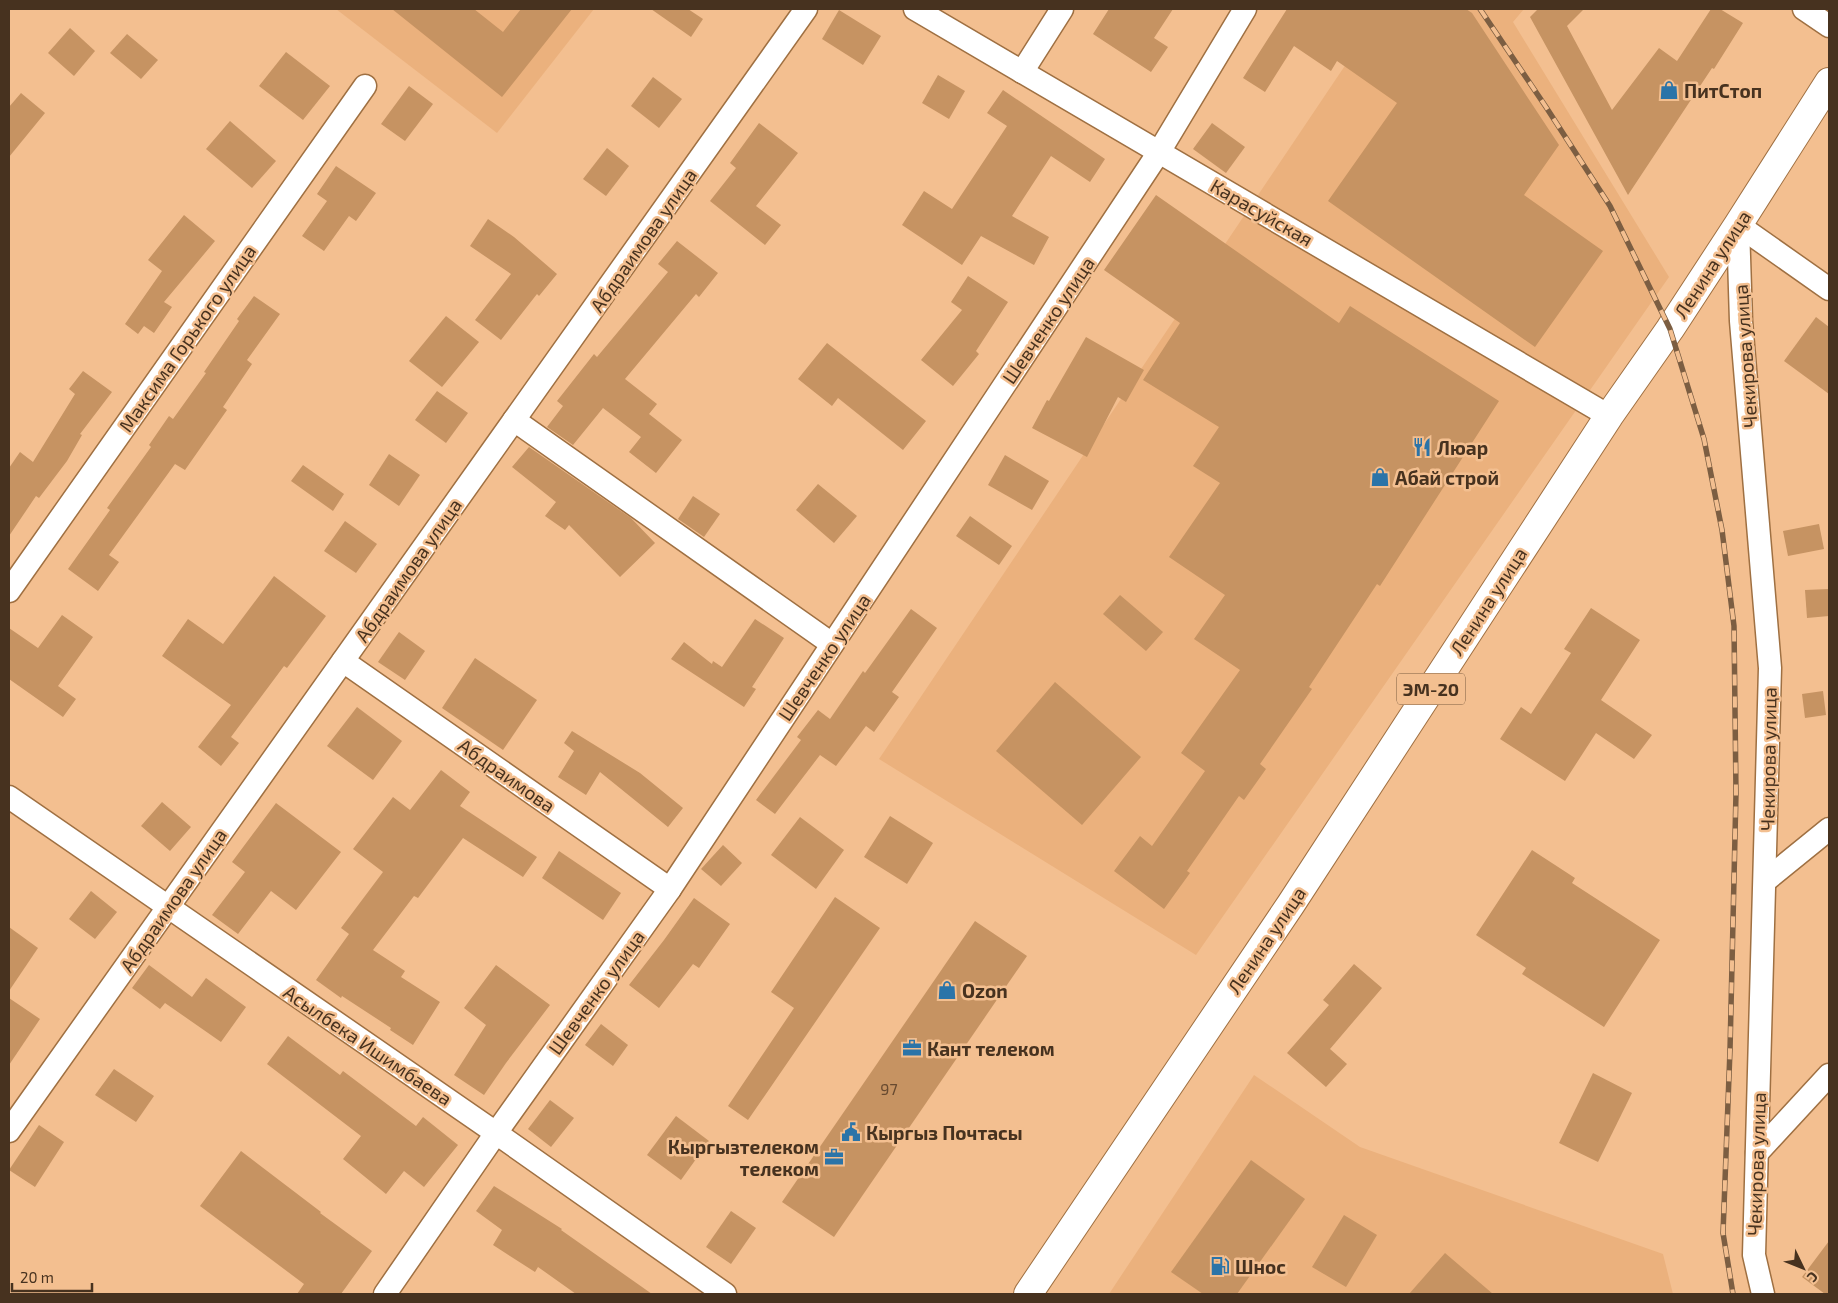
<svg xmlns="http://www.w3.org/2000/svg" width="1838" height="1303" viewBox="0 0 1838 1303" font-family="'Exo 2',sans-serif">
<style>
.built{fill:#ebb17d}
.building{fill:#c69362}
.lines{fill:none;stroke-linecap:round;stroke-linejoin:round}
.street-casing{stroke:#9f7042;stroke-width:25}
.primary-casing{stroke:#9f7042;stroke-width:30}
.street{stroke:#fff;stroke-width:22}
.primary{stroke:#fff;stroke-width:28}
.rail-casing{stroke:#7c5e42;stroke-width:5.5}
.rail{stroke:#f3bf90;stroke-width:4;stroke-dasharray:11;stroke-linecap:butt}
.labels{text-anchor:middle;dominant-baseline:central;stroke-width:5;stroke-linejoin:round;paint-order:stroke}
.number-label{font-size:16px;fill:#674a30}
.shield{fill:#f3bf90;stroke:#7b5c41;stroke-width:1}
.shield-label{font-size:18px;font-weight:bold;fill:#47321f}
.poi-label{font-size:19px;font-weight:bold;fill:#47321f;stroke:#f3bf90;text-anchor:start}
.street-label{font-size:19px;fill:#47321f;stroke:#f3bf90}
</style>
<rect width="100%" height="100%" fill="#f3bf90"/>
<g class="built">
<path d="M336 9H594L497 133Z"/>
<path d="M1383 9H1524L1513 22 1669 277 1196 955 879 759Z"/>
<path d="M1254 1075 1360 1147 1663 1254 1673 1294H1109Z"/>
</g>
<g class="building">
<path d="M392 9H474L503 32 521 9H572L502 97Z"/>
<path d="M651 9H688L703 19 691 37Z"/>
<path d="M1109 9H1173L1154 38 1168 47 1151 72 1093 34Z"/>
<path d="M1287 9H1466L1472 13 1559 145 1524 195 1603 251 1535 347 1328 201 1397 103 1337 61 1331 71 1294 46 1265 92 1243 78Z"/>
<path d="M1538 9H1584L1567 26 1612 110 1659 48 1677 61 1711 9H1720L1743 23 1714 69 1712 68 1628 195 1530 17Z"/>
<path d="M839 10 881 36 863 65 822 39Z"/>
<path d="M70 28 95 51 74 76 48 53Z"/>
<path d="M127 34 158 60 141 79 110 53Z"/>
<path d="M286 52 330 86 303 120 259 86Z"/>
<path d="M938 75 965 91 949 119 922 103Z"/>
<path d="M653 77 682 99 659 128 631 106Z"/>
<path d="M409 86 433 104 405 141 381 124Z"/>
<path d="M1003 90 1105 159 1090 182 1051 156 1012 216 1049 237 1034 265 981 236 962 265 902 225 924 191 952 209 1007 126 987 113Z"/>
<path d="M21 93 45 113 9 157V107Z"/>
<path d="M230 121 276 161 252 188 206 149Z"/>
<path d="M759 123 798 153 756 206 781 225 765 245 710 201 736 168 730 163Z"/>
<path d="M1212 123 1245 147 1226 173 1193 149Z"/>
<path d="M607 148 629 166 606 196 583 179Z"/>
<path d="M336 166 376 193 356 221 349 216 324 251 302 236 327 201 317 194Z"/>
<path d="M1156 195 1339 323 1350 306 1499 401 1380 586 1377 584 1309 687 1312 689 1260 764 1266 769 1244 800 1239 796 1187 871 1190 873 1164 909 1114 871 1140 836 1152 846 1205 771 1181 753 1240 670 1194 639 1225 595 1169 557 1220 483 1193 466 1219 427 1143 380 1180 323 1104 270Z"/>
<path d="M184 215 215 241 164 302 172 307 154 333 144 326 138 334 125 324 162 271 148 260Z"/>
<path d="M488 219 514 237 557 274 539 296 537 294 501 340 475 320 511 274 470 246Z"/>
<path d="M677 241 718 273 699 297 696 294 625 379 657 404 649 414 682 440 656 473 629 452 641 437 603 408 573 445 547 427 563 406 557 401 594 354 597 357 668 272 658 264Z"/>
<path d="M968 276 1008 302 976 351 979 354 953 386 921 360 962 310 951 302Z"/>
<path d="M254 296 280 314 247 360 252 364 223 407 227 410 185 470 175 464 109 555 119 562 98 591 68 569 110 510 107 508 151 447 149 445 169 416 173 419 206 373 204 372 239 321 237 319Z"/>
<path d="M446 316 479 342 442 387 409 361Z"/>
<path d="M1816 317 1829 327V394L1784 361Z"/>
<path d="M1086 337 1144 370 1126 402 1118 397 1087 457 1032 428 1047 400 1049 401Z"/>
<path d="M827 343 926 421 903 450 838 398 832 406 798 379Z"/>
<path d="M83 371 112 392 80 434 82 435 67 461 39 498 36 496 9 536V468L20 452 33 462 75 394 69 389Z"/>
<path d="M437 391 468 413 446 443 415 420Z"/>
<path d="M529 447 631 518 655 543 620 577 569 525 565 530 545 516 556 502 512 467Z"/>
<path d="M389 454 420 475 399 506 369 485Z"/>
<path d="M1005 455 1049 481 1032 510 988 485Z"/>
<path d="M303 465 344 494 333 511 291 481Z"/>
<path d="M818 484 857 516 834 543 796 510Z"/>
<path d="M693 496 720 514 704 537 678 519Z"/>
<path d="M970 516 1012 546 999 565 956 536Z"/>
<path d="M345 521 377 544 356 573 324 551Z"/>
<path d="M1819 524 1824 549 1788 556 1783 531Z"/>
<path d="M274 576 326 616 287 668 284 666 231 737 239 743 221 766 198 747 231 705 162 656 188 619 223 644Z"/>
<path d="M1829 589V616L1807 618 1805 590Z"/>
<path d="M1120 595 1163 632 1146 651 1103 614Z"/>
<path d="M1591 608 1640 640 1601 700 1652 735 1634 759 1596 733 1565 781 1500 739 1521 707 1531 714 1571 653 1564 649Z"/>
<path d="M911 609 937 628 892 692 899 697 874 732 866 726 836 766 820 755 775 814 756 800 801 740 797 737 818 710 830 719 863 671 865 673Z"/>
<path d="M62 615 93 637 58 686 76 699 63 717 9 679V628L38 648Z"/>
<path d="M755 619 784 638 752 687 756 689 744 707 671 659 684 642 712 664 713 661 722 667Z"/>
<path d="M399 632 425 651 405 680 378 662Z"/>
<path d="M475 658 537 700 503 750 442 708Z"/>
<path d="M1055 682 1141 757 1082 825 996 751Z"/>
<path d="M1823 691 1826 715 1805 718 1802 694Z"/>
<path d="M357 707 402 741 373 780 327 746Z"/>
<path d="M572 731 640 773 683 808 668 827 600 772 586 795 558 777 574 751 564 743Z"/>
<path d="M441 770 470 792 460 806 537 857 523 877 463 838 418 898 414 896 373 950 405 971 401 977 440 1002 413 1045 390 1030 391 1028 342 996 341 998 316 980 349 934 341 928 383 872 353 849 393 797 410 810Z"/>
<path d="M162 802 191 827 170 851 141 826Z"/>
<path d="M276 803 341 852 296 910 271 891 238 934 212 915 245 872 232 862Z"/>
<path d="M890 816 933 843 907 884 864 857Z"/>
<path d="M800 817 844 850 816 889 771 855Z"/>
<path d="M723 845 742 863 721 886 701 869Z"/>
<path d="M1532 850 1575 878 1572 883 1660 940 1604 1027 1522 974 1526 968 1476 935Z"/>
<path d="M559 851 621 893 603 920 542 878Z"/>
<path d="M91 891 117 912 95 939 69 919Z"/>
<path d="M835 897 880 928 748 1120 728 1106 794 1008 771 992Z"/>
<path d="M694 898 730 924 699 968 693 964 659 1008 629 985 664 940Z"/>
<path d="M975 921 1027 956 834 1237 782 1202Z"/>
<path d="M9 927 38 948 9 991Z"/>
<path d="M1354 964 1382 988 1330 1049 1347 1064 1326 1087 1287 1053 1329 1005 1323 1000Z"/>
<path d="M149 965 192 997 206 978 246 1007 221 1042 165 1003 160 1009 132 988Z"/>
<path d="M496 965 550 1005 506 1063 484 1095 454 1075 486 1025 464 1008Z"/>
<path d="M9 998 40 1019 9 1065Z"/>
<path d="M601 1024 628 1045 613 1066 585 1045Z"/>
<path d="M288 1036 340 1075 343 1071 416 1126 423 1117 458 1145 424 1187 404 1171 386 1194 343 1159 361 1136 267 1064Z"/>
<path d="M114 1069 154 1096 136 1122 95 1095Z"/>
<path d="M1593 1073 1632 1093 1598 1162 1559 1143Z"/>
<path d="M550 1100 574 1118 551 1147 528 1129Z"/>
<path d="M676 1116 709 1141 681 1180 647 1155Z"/>
<path d="M39 1125 64 1142 35 1187 9 1170Z"/>
<path d="M241 1151 321 1212 320 1213 372 1251 341 1294H297L304 1284 200 1206Z"/>
<path d="M1251 1160 1305 1199 1237 1294H1203L1171 1272Z"/>
<path d="M494 1186 562 1229 561 1230 652 1294H576L538 1267 535 1272 493 1245 502 1230 476 1211Z"/>
<path d="M731 1211 756 1228 731 1264 706 1247Z"/>
<path d="M1344 1215 1377 1235 1346 1287 1312 1267Z"/>
<path d="M1829 1241V1294H1825L1802 1277Z"/>
<path d="M1445 1253 1493 1294H1409Z"/>
</g>
<g class="lines">
<g class="street-casing">
<g id="street">
<path d="M915 9 1609 416"/>
<path d="M1804 9 1829 26"/>
<path d="M1022 72 1062 9"/>
<path d="M1738 225 1741 321 1770 668 1754 1255 1763 1294"/>
<path d="M1738 225 1829 289"/>
<path d="M514 420 832 644"/>
<path d="M9 591 365 86"/>
<path d="M343 661 670 889"/>
<path d="M9 797 496 1133 725 1294"/>
<path d="M1765 881 1829 829"/>
<path d="M9 1131 806 9"/>
<path d="M1757 1153 1829 1075"/>
<path d="M385 1294 496 1133 670 889 1159 152 1245 9"/>
</g>
</g>
<g class="primary-casing">
<path id="primary" d="M1028 1294 1291 904 1609 416 1670 329 1738 225 1829 82"/>
</g>
<use href="#street" class="street"/>
<use href="#primary" class="primary"/>
<g class="rail-casing">
<path id="rail" d="M1480 9 1546 107 1610 206 1670 329 1704 439 1722 530 1734 626 1736 793 1730 1050 1723 1233 1733 1294"/>
</g>
<use href="#rail" class="rail"/>
</g>
<defs>
<g id="shop-bare" transform="scale(1.5)"><path d="M-5-2.5h2.3a2.7 3.5 0 0 1 5.4 0H5L5.5 6h-11ZM-1.5-2.5h3a1.5 2.3 0 0 0-3 0Z" fill="#2b74a8" stroke="#f3bf90" stroke-width="2.5" paint-order="stroke"/></g>
<g id="restaurant-bare" transform="scale(1.5)"><path d="M-5-6h1v4h1v-4h1v4h1v-4h1v5L-1.5 .5V6h-2V.5L-5-1ZM5-6V6H3V1.5H1.5Q1.5-4 5-6Z" fill="#2b74a8" stroke="#f3bf90" stroke-width="2.5" paint-order="stroke"/></g>
<g id="office-bare" transform="scale(1.5)"><path d="M-6-3h4V-5.5h4V-3h4V5H-6ZM-1-4.5V-3h2v-1.5ZM-6 0V1H6V0Z" fill="#2b74a8" stroke="#f3bf90" stroke-width="2.5" paint-order="stroke"/></g>
<g id="civic-bare" transform="scale(1.5)"><path d="M-.6-6.5H3V-4.5H.6V-3L4-1V1h2V6H-6V1h2V-1L-.6-3ZM-1.2 2.5V6h2.4V2.5Z" fill="#2b74a8" stroke="#f3bf90" stroke-width="2.5" paint-order="stroke"/></g>
<g id="fuel-bare" transform="scale(1.5)"><path d="M-5.5-6h7V0h2V4h1.3V-2.5L3-4.5l.8-.8L6-3V5H2.5V1h-1V6h-7ZM-4.2-4.7v3.2H.2V-4.7Z" fill="#2b74a8" stroke="#f3bf90" stroke-width="2.5" paint-order="stroke"/></g>
</defs>
<g fill-rule="evenodd">
<use href="#shop-bare" x="1669" y="90"/>
<use href="#restaurant-bare" x="1422" y="447"/>
<use href="#shop-bare" x="1380" y="477"/>
<use href="#shop-bare" x="947" y="990"/>
<use href="#office-bare" x="912" y="1048"/>
<use href="#civic-bare" x="851" y="1132"/>
<use href="#office-bare" x="834" y="1157"/>
<use href="#fuel-bare" x="1220" y="1266"/>
</g>
<g class="labels">
<g class="number-label">
<text x="889" y="1088">97</text>
</g>
<rect class="shield" x="1397" y="673.5" width="68" height="31" rx="4"/>
<g class="shield-label">
<text x="1431" y="689">ЭМ-20</text>
</g>
<g class="poi-label">
<text x="1684" y="90">ПитСтоп</text>
<text x="1437" y="447">Люар</text>
<text x="1395" y="477">Абай строй</text>
<text x="962" y="990">Ozon</text>
<text x="927" y="1048">Кант телеком</text>
<text x="866" y="1132">Кыргыз Почтасы</text>
<text x="819" y="1146" text-anchor="end">Кыргызтелеком<tspan x="819" dy="22">телеком</tspan></text>
<text x="1235" y="1266">Шнос</text>
</g>
<g class="street-label">
<text transform="translate(1262 212) rotate(30)">Карасуйская</text>
<text transform="translate(643 240) rotate(-55)">Абдраимова улица</text>
<text transform="translate(1712 264) rotate(-57)">Ленина улица</text>
<text transform="translate(1048 320) rotate(-56)">Шевченко улица</text>
<text transform="translate(187 338) rotate(-55)">Максима Горького улица</text>
<text transform="translate(1745 356) rotate(-94)">Чекирова улица</text>
<text transform="translate(408 570) rotate(-55)">Абдраимова улица</text>
<text transform="translate(1488 601) rotate(-57)">Ленина улица</text>
<text transform="translate(824 657) rotate(-56)">Шевченко улица</text>
<text transform="translate(1768 759) rotate(-89)">Чекирова улица</text>
<text transform="translate(507 775) rotate(35)">Абдраимова</text>
<text transform="translate(173 900) rotate(-55)">Абдраимова улица</text>
<text transform="translate(1266 940) rotate(-56)">Ленина улица</text>
<text transform="translate(596 992) rotate(-54)">Шевченко улица</text>
<text transform="translate(368 1045) rotate(34)">Асылбека Ишимбаева</text>
<text transform="translate(1756 1164) rotate(-88)">Чекирова улица</text>
</g>
</g>
<rect width="1838" height="1303" fill="none" stroke="#47321f" stroke-width="20"/>
<g transform="translate(1803 1268) rotate(133)" stroke="#f3bf90" stroke-width="4" paint-order="stroke">
<path d="M0-4L9 19L0 12L-9 19Z" fill="#47321f"/>
<text y="-8" font-size="14" font-weight="bold" text-anchor="middle" fill="#47321f">С</text>
</g>
<path d="M12 1283v8h80v-8" fill="none" stroke="#47321f" stroke-width="2.5"/>
<text x="20" y="1283" font-size="15" fill="#47321f" stroke="#f3bf90" stroke-width="4" paint-order="stroke">20 m</text>
</svg>
